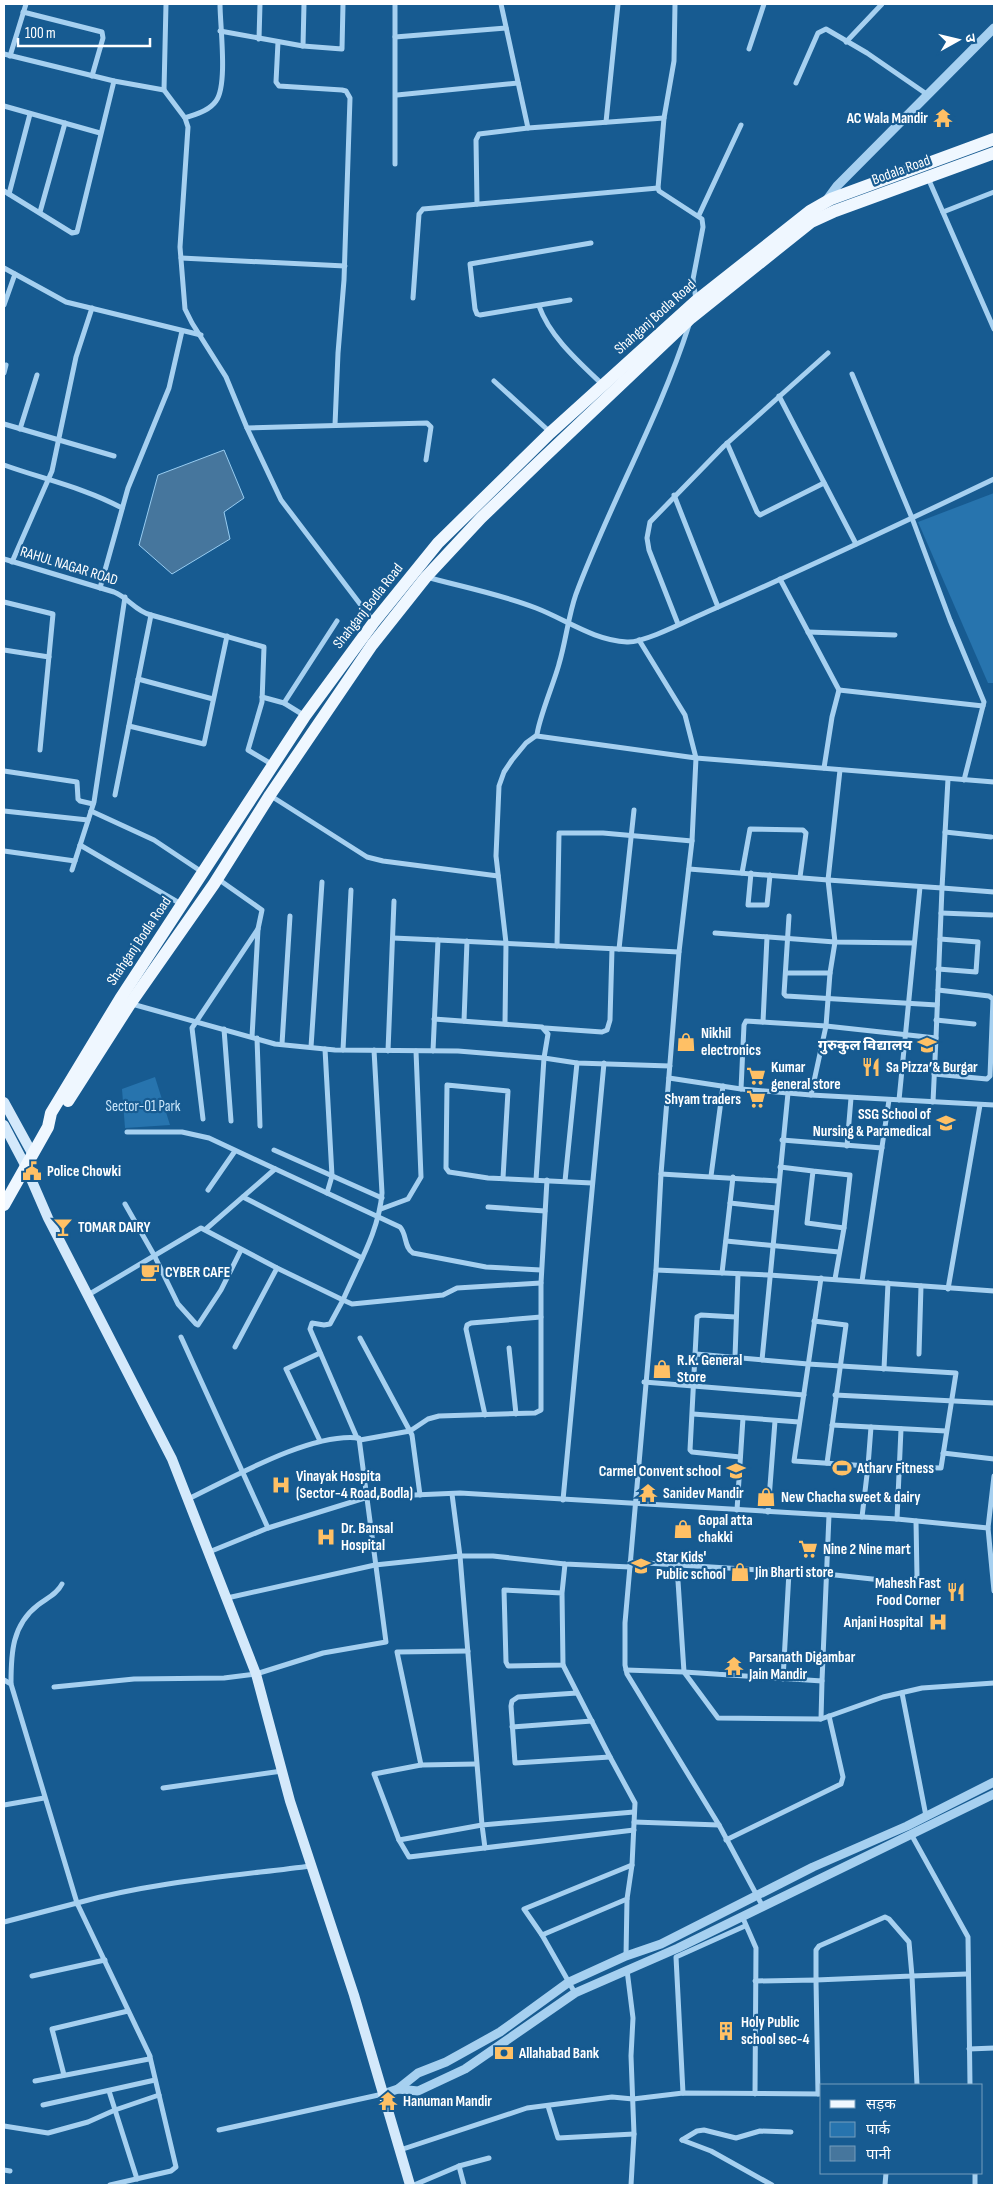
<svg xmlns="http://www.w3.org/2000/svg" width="998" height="2189" viewBox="0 0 998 2189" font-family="'Sofia Sans Condensed','Noto Sans Devanagari',sans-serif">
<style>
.green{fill:#2774ae}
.water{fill:#46769d;stroke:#98cdf2}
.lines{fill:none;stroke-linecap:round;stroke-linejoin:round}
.minor{stroke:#a6d0f0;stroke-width:5}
.tertiary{stroke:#a6d0f0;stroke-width:9}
.secondary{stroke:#d4e9fb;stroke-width:10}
.primary{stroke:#eff7ff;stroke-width:12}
.labels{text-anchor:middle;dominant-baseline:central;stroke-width:4.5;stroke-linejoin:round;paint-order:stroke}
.poi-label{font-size:15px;font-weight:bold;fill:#fff;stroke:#175b91;text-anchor:start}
.street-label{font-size:15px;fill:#fff;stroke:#175b91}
.park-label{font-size:15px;fill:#cce7fb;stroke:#175b91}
</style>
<rect width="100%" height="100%" fill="#175b91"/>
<g class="green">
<path d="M994 493V683H988L918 522Z"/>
<path d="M155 1077 170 1125 125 1128 122 1089Z"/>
</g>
<path class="water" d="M224 450 244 498 224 512 230 539 172 574 139 545 158 475Z"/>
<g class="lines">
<g class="minor">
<path d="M166 4 164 90 185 118 188 127 180 247 185 309 192 323 226 377 247 428 281 500 373 621"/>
<path d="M395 4V164"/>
<path d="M501 4 528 128"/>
<path d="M675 4 674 61 664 118 658 188 659 191 702 219 703 227 693 279 696 300"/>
<path d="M23 12 102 32 103 38 92 76"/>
<path d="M220 31 303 46 342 49 343 4"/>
<path d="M395 37 506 28"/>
<path d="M259 39 260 4"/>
<path d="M278 42 276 82 279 86 342 90 346 91 350 98 344 280 338 353 335 425"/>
<path d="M846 42 882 4"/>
<path d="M303 46 304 4"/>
<path d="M749 49 764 4"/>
<path d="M4 54 114 81 164 90"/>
<path d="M10 56 26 4"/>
<path d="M796 83 818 33 826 29 867 53 928 95"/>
<path d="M397 95 518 83"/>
<path d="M4 106 100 133"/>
<path d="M185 118C196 114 209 111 216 101 228 85 220 26 220 4"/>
<path d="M606 122 618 4"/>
<path d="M928 178 994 329"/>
<path d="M4 191 72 233 77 232 114 81"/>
<path d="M9 194 30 114"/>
<path d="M477 204 476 140 479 134 528 128 664 118"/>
<path d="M40 212 65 123"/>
<path d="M943 212 994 192"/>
<path d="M699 215 741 125"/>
<path d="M181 258 345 266"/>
<path d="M4 268 66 302 201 335"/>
<path d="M413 298 419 214 423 209 658 188"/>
<path d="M570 300 480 315 477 314 475 309 470 264 591 243"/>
<path d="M4 305 15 274"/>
<path d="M539 306C550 337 579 362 603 385"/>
<path d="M689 325C659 418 610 503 576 594 568 617 566 641 559 664 555 680 537 723 537 736L696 758 994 782"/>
<path d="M4 373 6 365"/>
<path d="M852 374 912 518 950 620 984 702 964 780"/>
<path d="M494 381 550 432"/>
<path d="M779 396 856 544"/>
<path d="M4 424 114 456"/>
<path d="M247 428 427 423 431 427 426 460"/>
<path d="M20 429 37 375"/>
<path d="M727 443 757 512 760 515 824 483"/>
<path d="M4 465C43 479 85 488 122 508"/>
<path d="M674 495 718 607"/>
<path d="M4 559 114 592C129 598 135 611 151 615"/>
<path d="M12 562 52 471 76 357 92 308"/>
<path d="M426 577C463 587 500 594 536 608 567 620 593 640 627 642 645 643 690 619 709 611 805 569 900 524 994 479"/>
<path d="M780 579 839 690 832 717 824 768"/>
<path d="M100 588 128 488 169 388 182 331"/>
<path d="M4 602 53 614 40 750"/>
<path d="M678 624 649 550 647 538 650 522 724 446 828 353"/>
<path d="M808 632 895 635"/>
<path d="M639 640 685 715 696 758 692 841 679 952 661 1174 656 1270 625 1623V1665L627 1674 719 1825 762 1905"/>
<path d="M4 650 49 657"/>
<path d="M138 679 213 699"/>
<path d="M839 690 983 706"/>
<path d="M262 697 284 703 305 716"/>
<path d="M284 703 337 621"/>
<path d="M129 726 204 744 227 636"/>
<path d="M4 771 77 782 78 799 80 801 93 804"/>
<path d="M115 795 151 615 264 647 262 702 248 750 273 765"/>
<path d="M271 796 367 857 383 861 498 876"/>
<path d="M4 811 88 820"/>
<path d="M91 811 154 840 202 872"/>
<path d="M945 832 991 837"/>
<path d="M80 845 181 904"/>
<path d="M4 851 75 861"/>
<path d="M689 869 828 880 840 770"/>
<path d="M72 870 94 802 125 597"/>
<path d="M742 873 750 829 803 830 806 833 800 877"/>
<path d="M751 873 748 905H767L770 875"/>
<path d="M218 879 262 910 258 929 252 1037"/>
<path d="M941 913 992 915"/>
<path d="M789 916 784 994 786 996 937 1005"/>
<path d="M715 933 835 942 914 943"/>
<path d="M393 938 438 940 433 1051"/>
<path d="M438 940 679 952"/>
<path d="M557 946 559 833H603L692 841"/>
<path d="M619 949 634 810"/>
<path d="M938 969 976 972 978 942 940 939"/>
<path d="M786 973H830"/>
<path d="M132 1004 275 1044 335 1050 458 1051 544 1058 577 1063 670 1066"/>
<path d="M434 1019 542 1027 548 1034 544 1058 536 1180"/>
<path d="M936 1020 974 1024"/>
<path d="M464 1021 467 941"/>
<path d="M763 1022 767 937"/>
<path d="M505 1024 506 943 496 856 499 786 504 772 512 760 526 743 537 735"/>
<path d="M545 1028 602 1032 607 1030 610 1020 612 949"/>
<path d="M224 1029 231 1121"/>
<path d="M257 1038 260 1126"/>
<path d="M282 1044 290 916"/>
<path d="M311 1047 322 882"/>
<path d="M325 1049 332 1176 327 1193"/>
<path d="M343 1050 351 890"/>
<path d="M388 1051 394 901"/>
<path d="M934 1074 987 1079 990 1076 993 999 989 996 938 990"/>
<path d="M669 1078 741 1089 811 1095 826 1026 830 973 835 942 828 880 942 888 948 779"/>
<path d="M741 1089 744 1025 746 1021 826 1026 936 1038 942 888 994 892"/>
<path d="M811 1095 994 1105"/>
<path d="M899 1100 920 887"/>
<path d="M933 1102 936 1038"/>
<path d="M203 1119 192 1028 258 929"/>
<path d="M127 1132H182L209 1138 400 1227C407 1234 404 1248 413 1253L486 1267 541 1270"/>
<path d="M782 1140 882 1148"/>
<path d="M847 1146 851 1098"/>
<path d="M274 1150 382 1198"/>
<path d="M780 1167 813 1171 807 1223 844 1228 850 1175 813 1171"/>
<path d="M661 1174 778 1181"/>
<path d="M711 1176 723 1086"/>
<path d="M503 1178 508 1091 447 1085 446 1168 449 1172 488 1178 592 1183"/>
<path d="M565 1181 577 1063"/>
<path d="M208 1190 235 1151"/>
<path d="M243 1197 362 1258"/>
<path d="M730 1203 776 1208"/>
<path d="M125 1204 154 1255 178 1304 196 1324 198 1325 221 1290 241 1250"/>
<path d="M488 1207 545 1211"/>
<path d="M381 1209 408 1199 421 1177 416 1051"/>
<path d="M206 1229 275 1169"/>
<path d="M726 1241 839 1252"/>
<path d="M656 1270 769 1275 994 1291"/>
<path d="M722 1273 733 1177"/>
<path d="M821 1278 794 1461 868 1466 862 1517"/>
<path d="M835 1279 844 1228"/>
<path d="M862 1281 889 1100"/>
<path d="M948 1289 980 1105"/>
<path d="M88 1295 201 1228 277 1268 343 1300C358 1265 379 1231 382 1193L374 1050"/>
<path d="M736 1317 701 1315 697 1317 690 1450 692 1452 740 1457"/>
<path d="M814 1321 846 1325 827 1463"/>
<path d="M181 1337 268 1528"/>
<path d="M360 1338 412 1435 420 1495"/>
<path d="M235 1347 277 1268"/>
<path d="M509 1348 516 1414"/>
<path d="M320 1353 286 1369 320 1441"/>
<path d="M696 1354 808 1364 956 1373 941 1468 899 1467"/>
<path d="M919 1354 921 1286"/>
<path d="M735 1357 738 1274"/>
<path d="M762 1360 788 1093"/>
<path d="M884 1369 888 1283"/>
<path d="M644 1382 804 1395"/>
<path d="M835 1395 994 1403"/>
<path d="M693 1414 799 1422"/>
<path d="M485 1415 466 1329 467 1325 471 1323 541 1317"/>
<path d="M832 1425 946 1431"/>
<path d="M357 1438 310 1329 312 1323 324 1325 330 1324 343 1300 352 1304 443 1295 457 1288 541 1283"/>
<path d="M360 1440 410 1431 428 1419 439 1416 535 1413 541 1410V1283L547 1180"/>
<path d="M943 1453 994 1459"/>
<path d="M868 1466 871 1427"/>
<path d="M994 1476 988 1528 994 1591"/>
<path d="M563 1500 604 1063"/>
<path d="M737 1510 743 1418"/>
<path d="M768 1512 775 1421"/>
<path d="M897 1519 901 1429"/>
<path d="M209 1552 268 1528 368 1497 460 1493 897 1519 988 1528"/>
<path d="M630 1562 826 1574 909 1583 915 1580 917 1576 916 1521"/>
<path d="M677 1566 684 1672 718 1718 821 1719 883 1697 922 1688 994 1683"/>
<path d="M562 1593 504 1590 506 1662 508 1666 563 1665 562 1593 565 1564"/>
<path d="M227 1598 375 1565 460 1556H493L565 1564 630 1567"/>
<path d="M468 1651 397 1652 421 1765 476 1764"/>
<path d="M563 1665 610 1757 515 1763 511 1706 512 1701 518 1697 577 1693"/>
<path d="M626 1670 684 1672 822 1681 829 1515"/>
<path d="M783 1679 789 1572"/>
<path d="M4 1680 11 1684 77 1903C153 1882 233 1876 311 1866"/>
<path d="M11 1683C11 1653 12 1625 38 1605 47 1598 57 1594 62 1584"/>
<path d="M54 1687 134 1679 224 1678 256 1674 323 1653 386 1642 359 1438C311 1432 232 1478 188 1499"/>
<path d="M902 1693 926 1816"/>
<path d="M821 1719 822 1681"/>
<path d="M512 1727 592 1721"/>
<path d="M421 1765 374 1774 399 1840 409 1857 634 1830"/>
<path d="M163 1788 282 1771"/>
<path d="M4 1805 44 1798"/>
<path d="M634 1822 719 1825"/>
<path d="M911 1834 968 1937 970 2085"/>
<path d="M399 1840 482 1825 460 1556 452 1494"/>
<path d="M726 1840 841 1784 843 1777 829 1716"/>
<path d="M485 1848 482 1825 634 1812"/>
<path d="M742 1916 756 1948 755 2094"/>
<path d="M885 1917 889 1919 909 1942 912 1976 816 1980V1950L819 1946Z"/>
<path d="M4 1922 77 1903 150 2056 149 2059 35 2081"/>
<path d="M542 1935 627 1899 632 1865 635 1803 610 1757"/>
<path d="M626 1956 627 1899"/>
<path d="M627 1970 633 2018 631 2056 634 2134 631 2185"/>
<path d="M32 1976 105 1960"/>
<path d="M755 1981 816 1980 818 2094"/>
<path d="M575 1993 542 1935 524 1909 632 1865"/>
<path d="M969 2049 994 2048"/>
<path d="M64 2075 52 2029 128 2011"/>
<path d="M917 2085 912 1976 967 1974"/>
<path d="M109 2091 137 2179"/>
<path d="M683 2093 676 1957 745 1926"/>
<path d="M43 2105 155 2080"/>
<path d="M548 2106 558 2138 634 2134"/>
<path d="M4 2126 48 2133 88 2122 115 2110 159 2095"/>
<path d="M219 2130 383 2094"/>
<path d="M682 2140 697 2131 704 2130 736 2138 760 2131 791 2132"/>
<path d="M682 2140 711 2151 772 2185"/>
<path d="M400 2150 527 2108 612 2097 633 2099 683 2093 822 2094"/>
<path d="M459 2166 464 2185"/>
<path d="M4 2170 10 2171"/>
<path d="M975 2173V2185"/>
<path d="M110 2185 171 2171 176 2167 150 2057"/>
<path d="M414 2185 459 2166 489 2158"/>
<path d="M885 2185 886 2173"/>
</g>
<g class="tertiary">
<path d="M826 201 837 186 994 28"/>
<path d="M398 2089 418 2091 465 2069 575 1993 678 1948 994 1794"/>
<path d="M383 2094 398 2089 418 2073 446 2062 500 2032 569 1982 626 1956 661 1944 813 1867 907 1826 994 1782"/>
</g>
<g class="secondary">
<path d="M4 1102 32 1153"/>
<path d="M4 1125 25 1165 48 1218 172 1459 256 1674 290 1801 354 1995 410 2185"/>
</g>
<g class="primary">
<path d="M68 1101 130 1004 214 884 270 795 372 645 426 577 481 518 540 461 691 318 811 222 835 211 994 153"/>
<path d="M4 1205 48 1127 51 1113 120 999 305 716 374 622 438 543 550 433 696 301 810 211 831 199 994 139"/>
</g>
</g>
<defs>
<g id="temple-bare" transform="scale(1.5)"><path d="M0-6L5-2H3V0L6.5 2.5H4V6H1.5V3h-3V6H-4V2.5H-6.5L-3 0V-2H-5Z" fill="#ffc065" stroke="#175b91" stroke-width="2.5" paint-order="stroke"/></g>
<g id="shop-bare" transform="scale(1.5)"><path d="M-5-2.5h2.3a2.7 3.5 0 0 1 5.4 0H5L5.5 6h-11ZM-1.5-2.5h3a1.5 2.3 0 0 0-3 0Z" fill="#ffc065" stroke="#175b91" stroke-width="2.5" paint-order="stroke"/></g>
<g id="school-bare" transform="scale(1.5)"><path d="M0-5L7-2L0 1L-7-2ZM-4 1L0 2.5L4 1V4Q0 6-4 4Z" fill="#ffc065" stroke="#175b91" stroke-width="2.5" paint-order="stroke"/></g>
<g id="restaurant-bare" transform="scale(1.5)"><path d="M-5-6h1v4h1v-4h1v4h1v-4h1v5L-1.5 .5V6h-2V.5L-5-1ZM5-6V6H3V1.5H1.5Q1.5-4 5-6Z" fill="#ffc065" stroke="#175b91" stroke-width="2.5" paint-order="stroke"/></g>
<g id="supermarket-bare" transform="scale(1.5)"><path d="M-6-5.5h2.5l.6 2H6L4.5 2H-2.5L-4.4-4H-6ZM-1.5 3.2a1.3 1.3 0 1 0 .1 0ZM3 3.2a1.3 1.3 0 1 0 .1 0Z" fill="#ffc065" stroke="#175b91" stroke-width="2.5" paint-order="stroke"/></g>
<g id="civic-bare" transform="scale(1.5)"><path d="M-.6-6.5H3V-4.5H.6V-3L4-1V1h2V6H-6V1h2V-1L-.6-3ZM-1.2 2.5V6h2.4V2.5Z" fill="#ffc065" stroke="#175b91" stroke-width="2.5" paint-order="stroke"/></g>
<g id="bar-bare" transform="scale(1.5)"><path d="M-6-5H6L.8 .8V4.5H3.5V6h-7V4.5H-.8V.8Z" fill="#ffc065" stroke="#175b91" stroke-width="2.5" paint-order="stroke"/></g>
<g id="cafe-bare" transform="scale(1.5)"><path d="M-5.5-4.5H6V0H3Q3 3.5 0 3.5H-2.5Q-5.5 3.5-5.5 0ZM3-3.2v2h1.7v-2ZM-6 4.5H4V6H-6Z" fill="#ffc065" stroke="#175b91" stroke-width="2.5" paint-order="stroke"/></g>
<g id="stadium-bare" transform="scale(1.5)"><path d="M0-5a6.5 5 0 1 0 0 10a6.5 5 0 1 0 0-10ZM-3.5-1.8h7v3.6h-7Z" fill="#ffc065" stroke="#175b91" stroke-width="2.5" paint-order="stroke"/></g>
<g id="hospital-bare" transform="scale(1.5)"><path d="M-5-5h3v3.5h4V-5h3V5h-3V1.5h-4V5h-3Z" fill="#ffc065" stroke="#175b91" stroke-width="2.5" paint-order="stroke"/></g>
<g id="building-bare" transform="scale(1.5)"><path d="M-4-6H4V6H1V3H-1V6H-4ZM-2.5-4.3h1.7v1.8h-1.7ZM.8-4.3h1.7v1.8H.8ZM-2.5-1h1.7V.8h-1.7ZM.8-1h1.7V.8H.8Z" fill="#ffc065" stroke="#175b91" stroke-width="2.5" paint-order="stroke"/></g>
<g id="bank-bare" transform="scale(1.5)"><path d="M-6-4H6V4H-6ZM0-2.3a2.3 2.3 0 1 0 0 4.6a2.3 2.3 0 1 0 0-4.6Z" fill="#ffc065" stroke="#175b91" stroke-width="2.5" paint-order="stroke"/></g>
</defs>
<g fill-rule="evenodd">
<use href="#temple-bare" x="943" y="118"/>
<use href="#shop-bare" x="686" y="1042"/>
<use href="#school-bare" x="927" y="1045"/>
<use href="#restaurant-bare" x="871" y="1067"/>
<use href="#supermarket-bare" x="756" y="1076"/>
<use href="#supermarket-bare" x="756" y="1099"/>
<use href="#school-bare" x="946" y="1123"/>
<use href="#civic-bare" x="32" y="1171"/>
<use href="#bar-bare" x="63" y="1227"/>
<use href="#cafe-bare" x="150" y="1272"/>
<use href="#shop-bare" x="662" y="1369"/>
<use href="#stadium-bare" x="842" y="1468"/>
<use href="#school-bare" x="736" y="1471"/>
<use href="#hospital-bare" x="281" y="1485"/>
<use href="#temple-bare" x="648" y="1493"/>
<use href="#shop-bare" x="766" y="1497"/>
<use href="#shop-bare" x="683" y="1529"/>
<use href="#hospital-bare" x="326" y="1537"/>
<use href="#supermarket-bare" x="808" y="1549"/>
<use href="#school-bare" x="641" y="1566"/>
<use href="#shop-bare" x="740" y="1572"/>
<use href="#restaurant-bare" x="956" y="1592"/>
<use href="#hospital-bare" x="938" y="1622"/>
<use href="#temple-bare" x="734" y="1666"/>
<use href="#building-bare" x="726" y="2031"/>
<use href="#bank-bare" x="504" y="2053"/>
<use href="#temple-bare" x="388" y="2101"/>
</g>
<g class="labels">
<g class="poi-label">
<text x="928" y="118" text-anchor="end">AC Wala Mandir</text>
<text x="701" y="1033">Nikhil<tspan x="701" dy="17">electronics</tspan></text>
<text x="912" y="1045" text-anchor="end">गुरुकुल विद्यालय</text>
<text x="771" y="1067">Kumar<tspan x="771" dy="17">general store</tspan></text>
<text x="886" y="1067">Sa Pizza’&amp; Burgar</text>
<text x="741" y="1099" text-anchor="end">Shyam traders</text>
<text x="931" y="1114" text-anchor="end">SSG School of<tspan x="931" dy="17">Nursing &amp; Paramedical</tspan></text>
<text x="47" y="1171">Police Chowki</text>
<text x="78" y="1227">TOMAR DAIRY</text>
<text x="165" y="1272">CYBER CAFE</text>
<text x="677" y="1360">R.K. General<tspan x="677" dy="17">Store</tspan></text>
<text x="857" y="1468">Atharv Fitness</text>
<text x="721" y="1471" text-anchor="end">Carmel Convent school</text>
<text x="296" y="1476">Vinayak Hospita<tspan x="296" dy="17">(Sector-4 Road,Bodla)</tspan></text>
<text x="663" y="1493">Sanidev Mandir</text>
<text x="781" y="1497">New Chacha sweet &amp; dairy</text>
<text x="698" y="1520">Gopal atta<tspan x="698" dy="17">chakki</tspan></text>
<text x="341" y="1528">Dr. Bansal<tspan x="341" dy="17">Hospital</tspan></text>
<text x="823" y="1549">Nine 2 Nine mart</text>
<text x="656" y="1557">Star Kids'<tspan x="656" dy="17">Public school</tspan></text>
<text x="755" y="1572">Jin Bharti store</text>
<text x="941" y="1583" text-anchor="end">Mahesh Fast<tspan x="941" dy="17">Food Corner</tspan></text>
<text x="923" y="1622" text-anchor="end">Anjani Hospital</text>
<text x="749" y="1657">Parsanath Digambar<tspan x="749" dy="17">Jain Mandir</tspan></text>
<text x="741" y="2022">Holy Public<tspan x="741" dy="17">school sec-4</tspan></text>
<text x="519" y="2053">Allahabad Bank</text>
<text x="403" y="2101">Hanuman Mandir</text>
</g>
<g class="street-label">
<text transform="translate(901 170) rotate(-20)">Bodala Road</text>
<text transform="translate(655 317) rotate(-42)">Shahganj Bodla Road</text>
<text transform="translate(69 566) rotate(17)">RAHUL NAGAR ROAD</text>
<text transform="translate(368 606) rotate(-52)">Shahganj Bodla Road</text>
<text transform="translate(139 941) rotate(-56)">Shahganj Bodla Road</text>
</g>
<g class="park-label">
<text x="143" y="1106">Sector-01 Park</text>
</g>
</g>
<rect width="998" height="2189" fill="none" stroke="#ffffff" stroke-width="10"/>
<rect x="820" y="2084" width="162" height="90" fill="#175b91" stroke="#749dbd"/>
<rect x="830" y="2100" width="25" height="8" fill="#eff7ff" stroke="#749dbd"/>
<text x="866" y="2109" font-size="15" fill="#ffffff">सड़क</text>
<rect x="830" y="2122" width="25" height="15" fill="#2774ae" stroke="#749dbd"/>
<text x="866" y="2134" font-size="15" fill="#ffffff">पार्क</text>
<rect x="830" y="2146" width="25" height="15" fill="#46769d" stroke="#749dbd"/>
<text x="866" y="2159" font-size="15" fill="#ffffff">पानी</text>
<g transform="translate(958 40) rotate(82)" stroke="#175b91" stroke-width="4" paint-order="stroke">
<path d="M0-4L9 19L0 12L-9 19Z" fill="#ffffff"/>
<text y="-8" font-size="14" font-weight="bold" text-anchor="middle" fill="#ffffff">उ</text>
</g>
<path d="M18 38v8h132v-8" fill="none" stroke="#ffffff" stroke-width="2.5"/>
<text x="25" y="38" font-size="15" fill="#ffffff" stroke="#175b91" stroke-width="4" paint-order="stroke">100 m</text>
</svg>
